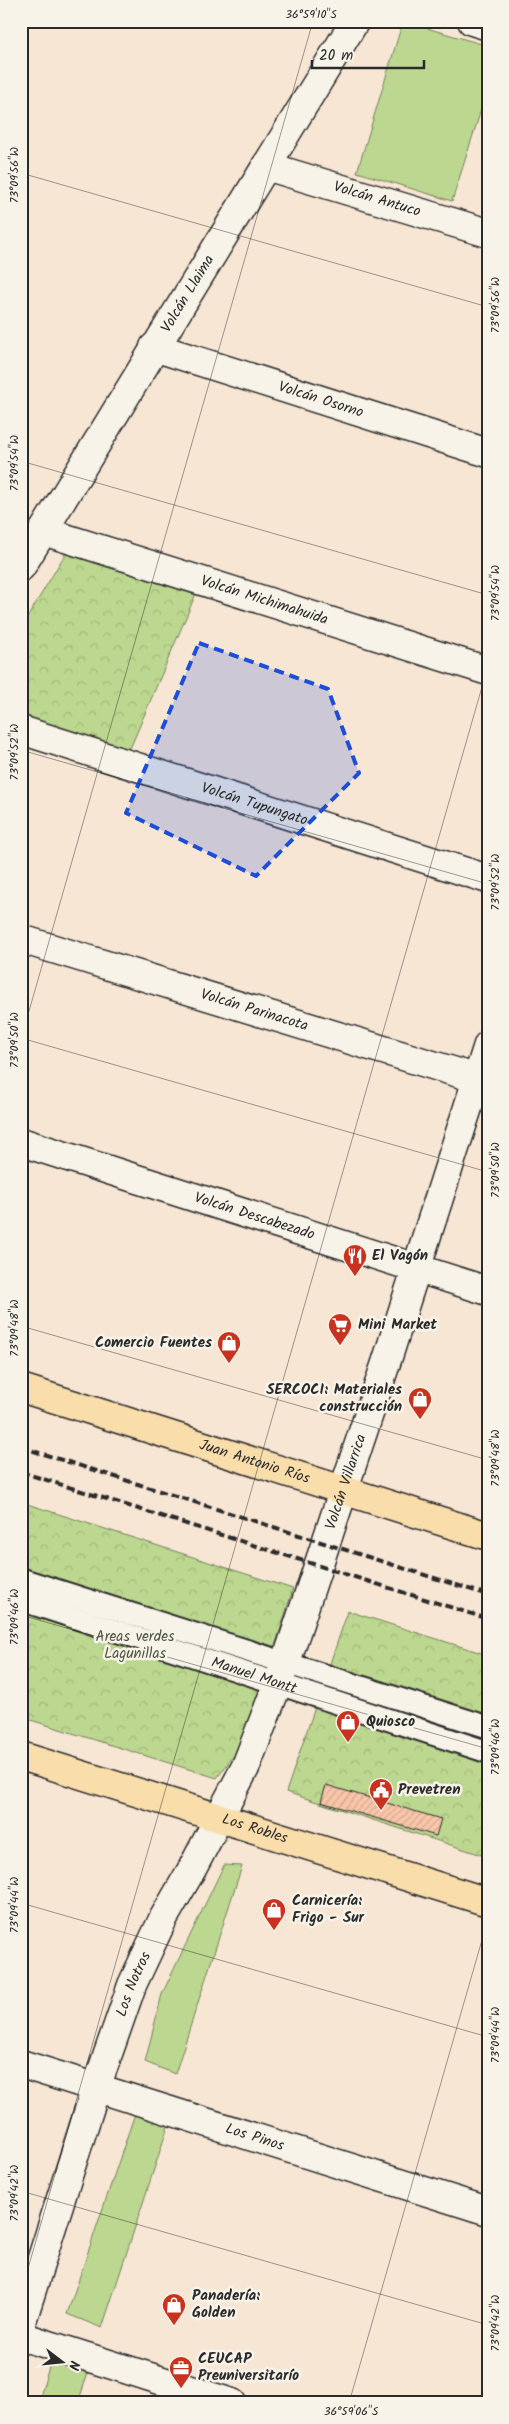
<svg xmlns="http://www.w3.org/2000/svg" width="509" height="2424" viewBox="0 0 509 2424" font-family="Kalam,sans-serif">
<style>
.green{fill:#bcd78f;stroke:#74815d}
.forest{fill:url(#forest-crowns);stroke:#74815d}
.building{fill:url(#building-hatch);stroke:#2b2b2b}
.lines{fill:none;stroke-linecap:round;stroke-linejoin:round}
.lane-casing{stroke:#2b2b2b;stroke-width:25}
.street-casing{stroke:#2b2b2b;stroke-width:31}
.secondary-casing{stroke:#2b2b2b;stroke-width:31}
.primary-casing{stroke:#2b2b2b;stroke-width:31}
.lane{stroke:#f7f3e8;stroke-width:21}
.street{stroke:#f7f3e8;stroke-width:28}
.secondary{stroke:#f7f3e8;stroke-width:28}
.primary{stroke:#f9ddab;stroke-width:28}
.rail{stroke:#2b2b2b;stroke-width:4;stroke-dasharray:8 4;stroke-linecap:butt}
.marked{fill:#1d4ed8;fill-opacity:0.2;stroke:#1d4ed8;stroke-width:4;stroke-dasharray:10 6;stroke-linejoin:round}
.ticks{fill:none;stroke:#2b2b2b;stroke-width:1;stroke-opacity:0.45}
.labels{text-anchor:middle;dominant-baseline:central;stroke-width:5;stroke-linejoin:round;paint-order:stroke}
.street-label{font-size:15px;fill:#2b2b2b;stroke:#f7f3e8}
.poi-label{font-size:15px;font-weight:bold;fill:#2b2b2b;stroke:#f7f3e8;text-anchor:start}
.park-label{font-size:15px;fill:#4f5644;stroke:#f7f3e8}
.neatline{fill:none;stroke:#2b2b2b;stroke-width:2}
.ticks-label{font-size:12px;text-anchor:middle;fill:#2b2b2b}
</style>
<defs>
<pattern id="forest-crowns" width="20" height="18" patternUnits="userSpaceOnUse" patternTransform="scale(1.25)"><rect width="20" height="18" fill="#bcd78f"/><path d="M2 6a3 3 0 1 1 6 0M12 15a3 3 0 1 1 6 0" fill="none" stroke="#a2b97c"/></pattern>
<pattern id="building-hatch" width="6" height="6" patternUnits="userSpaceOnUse" patternTransform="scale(1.25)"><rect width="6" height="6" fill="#f9c6aa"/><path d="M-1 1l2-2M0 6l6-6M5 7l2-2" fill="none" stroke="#d6aa92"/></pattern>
</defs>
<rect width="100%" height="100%" fill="#f8e6d5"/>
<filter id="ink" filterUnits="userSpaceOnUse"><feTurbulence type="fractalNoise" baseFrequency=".02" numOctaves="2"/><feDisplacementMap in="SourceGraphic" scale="10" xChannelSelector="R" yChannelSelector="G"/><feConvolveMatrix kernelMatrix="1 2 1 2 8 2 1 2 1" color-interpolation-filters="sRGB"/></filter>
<g filter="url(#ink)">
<g class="green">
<path d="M403 21 488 46V88L452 201 357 172Z"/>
<path d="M224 1865 242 1866 175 2074 145 2062 162 1994Z"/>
<path d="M143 2090 177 2099 102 2328 67 2314Z"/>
<path d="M58 2338 95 2351 78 2403H38Z"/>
</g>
<g class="forest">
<path d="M70 546 198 589 129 751 21 719V628Z"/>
<path d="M21 1502 293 1589 245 1741 217 1778 21 1717Z"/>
<path d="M348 1611 488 1655V1857L286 1792Z"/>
</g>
<path class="building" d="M326 1785 441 1819 436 1836 321 1802Z"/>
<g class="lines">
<g class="lane-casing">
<g id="lane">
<path d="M21 1579 488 1727"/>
<path id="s1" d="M21 1600 488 1752"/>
</g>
</g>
<g class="street-casing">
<g id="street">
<path d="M472 21 488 26"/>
<path id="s2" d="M266 166 488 233"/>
<path id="s3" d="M154 347 488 453"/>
<path id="s4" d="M43 531 488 671"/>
<path id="s5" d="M21 567 355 21"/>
<path id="s6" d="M21 730 488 879"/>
<path id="s7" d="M21 939 488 1082"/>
<path id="s8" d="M21 1142 488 1291"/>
<path id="s9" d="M21 2064 488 2211"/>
<path d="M21 2336 232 2403"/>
</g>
</g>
<g class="secondary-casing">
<g id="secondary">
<path id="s10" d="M21 2324 96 2088 132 1985 163 1919 192 1869 246 1766 286 1662 386 1363 488 1045"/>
</g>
</g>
<g class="primary-casing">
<g id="primary">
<path id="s11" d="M21 1388 488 1536"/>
<path id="s12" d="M21 1756 488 1902"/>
</g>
</g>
<use href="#lane" class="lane"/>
<use href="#street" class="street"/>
<use href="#secondary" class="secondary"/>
<use href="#primary" class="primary"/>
<g class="rail">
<path d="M21 1447 488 1595"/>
<path d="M21 1472 488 1619"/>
</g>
</g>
</g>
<path class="marked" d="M199 643 328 689 359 773 256 876 126 813Z"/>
<path class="ticks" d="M21 173 488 307M21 461 488 595M21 750 488 884M21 1038 488 1172M21 1039 313 21M21 1326 488 1460M21 1615 488 1749M21 1903 488 2037M21 2191 488 2325M21 2293 488 666M349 2403 488 1919"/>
<defs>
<g id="restaurant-pin" transform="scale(1.25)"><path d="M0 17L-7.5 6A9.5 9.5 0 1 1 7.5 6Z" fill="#c8321e" stroke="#f7f3e8"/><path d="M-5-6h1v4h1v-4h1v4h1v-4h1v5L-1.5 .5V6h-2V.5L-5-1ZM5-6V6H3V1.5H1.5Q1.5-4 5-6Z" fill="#fff"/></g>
<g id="supermarket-pin" transform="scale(1.25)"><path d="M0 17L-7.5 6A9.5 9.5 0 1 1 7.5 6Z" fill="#c8321e" stroke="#f7f3e8"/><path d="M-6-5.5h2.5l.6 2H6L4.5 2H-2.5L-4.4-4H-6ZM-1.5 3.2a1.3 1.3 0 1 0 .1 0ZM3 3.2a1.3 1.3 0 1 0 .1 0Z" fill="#fff"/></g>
<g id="shop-pin" transform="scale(1.25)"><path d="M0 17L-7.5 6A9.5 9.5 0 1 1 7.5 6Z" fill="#c8321e" stroke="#f7f3e8"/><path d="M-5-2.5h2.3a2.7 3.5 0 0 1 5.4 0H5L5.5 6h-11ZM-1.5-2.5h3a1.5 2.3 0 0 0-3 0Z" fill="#fff"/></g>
<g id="civic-pin" transform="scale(1.25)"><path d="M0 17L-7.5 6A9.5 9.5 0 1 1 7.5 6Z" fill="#c8321e" stroke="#f7f3e8"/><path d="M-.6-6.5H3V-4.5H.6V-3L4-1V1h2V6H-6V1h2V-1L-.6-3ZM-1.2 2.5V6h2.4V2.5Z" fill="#fff"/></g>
<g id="office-pin" transform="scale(1.25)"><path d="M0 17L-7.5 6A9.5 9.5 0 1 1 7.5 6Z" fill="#c8321e" stroke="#f7f3e8"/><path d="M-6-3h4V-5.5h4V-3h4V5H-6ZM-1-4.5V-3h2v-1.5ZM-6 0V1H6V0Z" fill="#fff"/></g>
</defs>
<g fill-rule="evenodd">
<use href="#restaurant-pin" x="355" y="1256"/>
<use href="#supermarket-pin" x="340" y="1325"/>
<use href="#shop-pin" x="229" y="1343"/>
<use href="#shop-pin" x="420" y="1399"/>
<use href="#shop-pin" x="348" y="1722"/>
<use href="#civic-pin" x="381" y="1790"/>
<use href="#shop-pin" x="274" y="1910"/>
<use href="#shop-pin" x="174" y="2305"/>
<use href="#office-pin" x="181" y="2368"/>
</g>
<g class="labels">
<g class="street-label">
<text stroke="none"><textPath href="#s2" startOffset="116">Volcán Antuco</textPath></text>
<text stroke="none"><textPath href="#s5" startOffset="320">Volcán Llaima</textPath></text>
<text stroke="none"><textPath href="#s3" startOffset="175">Volcán Osorno</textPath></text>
<text stroke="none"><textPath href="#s4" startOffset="232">Volcán Michimahuida</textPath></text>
<text stroke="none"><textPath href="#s6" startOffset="245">Volcán Tupungato</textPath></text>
<text stroke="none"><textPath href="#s7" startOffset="244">Volcán Parinacota</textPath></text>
<text stroke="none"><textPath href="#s8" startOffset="245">Volcán Descabezado</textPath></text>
<text stroke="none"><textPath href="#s11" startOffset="245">Juan Antonio Ríos</textPath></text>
<text stroke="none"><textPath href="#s10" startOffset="905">Volcán Villarrica</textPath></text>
<text stroke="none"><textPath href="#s1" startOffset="245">Manuel Montt</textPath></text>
<text stroke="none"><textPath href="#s12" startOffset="245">Los Robles</textPath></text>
<text stroke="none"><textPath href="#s10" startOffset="358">Los Notros</textPath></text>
<text stroke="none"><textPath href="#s9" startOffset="245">Los Pinos</textPath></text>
</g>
<g class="poi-label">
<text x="372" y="1256">El Vagón</text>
<text x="358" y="1325">Mini Market</text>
<text x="212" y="1343" text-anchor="end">Comercio Fuentes</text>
<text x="402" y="1390" text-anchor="end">SERCOCI: Materiales<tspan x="402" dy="17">construcción</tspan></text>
<text x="366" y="1722">Quiosco</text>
<text x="398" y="1790">Prevetren</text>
<text x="292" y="1901">Carnicería:<tspan x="292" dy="17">Frigo - Sur</tspan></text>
<text x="192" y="2296">Panadería:<tspan x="192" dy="17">Golden</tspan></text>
<text x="198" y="2359">CEUCAP<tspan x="198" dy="17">Preuniversitarío</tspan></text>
</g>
<g class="park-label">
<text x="135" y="1637">Areas verdes<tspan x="135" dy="17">Lagunillas</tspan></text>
</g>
</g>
<rect width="509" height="2424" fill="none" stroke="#f7f3e8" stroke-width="55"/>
<g transform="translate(62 2362) rotate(106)" stroke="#f7f3e8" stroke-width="4" paint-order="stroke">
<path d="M0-4L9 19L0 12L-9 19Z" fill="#2b2b2b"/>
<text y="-8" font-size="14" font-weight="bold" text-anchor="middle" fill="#2b2b2b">N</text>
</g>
<path d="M312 60v8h112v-8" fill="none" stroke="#2b2b2b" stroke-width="2.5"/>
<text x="319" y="60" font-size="15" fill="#2b2b2b" stroke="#f7f3e8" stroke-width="4" paint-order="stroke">20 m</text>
<rect x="28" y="28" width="454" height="2368" class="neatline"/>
<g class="ticks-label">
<text x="311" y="18">36°59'10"S</text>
<text transform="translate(14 175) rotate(-90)" y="4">73°09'56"W</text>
<text transform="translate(495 305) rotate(-90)" y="4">73°09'56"W</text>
<text transform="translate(14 463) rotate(-90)" y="4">73°09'54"W</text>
<text transform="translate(495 593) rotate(-90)" y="4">73°09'54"W</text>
<text transform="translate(14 752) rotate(-90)" y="4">73°09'52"W</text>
<text transform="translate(495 882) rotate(-90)" y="4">73°09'52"W</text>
<text transform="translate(14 1040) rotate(-90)" y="4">73°09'50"W</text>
<text transform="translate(495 1170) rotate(-90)" y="4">73°09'50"W</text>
<text transform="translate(14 1328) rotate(-90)" y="4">73°09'48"W</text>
<text transform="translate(495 1458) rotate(-90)" y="4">73°09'48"W</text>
<text transform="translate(14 1617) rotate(-90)" y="4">73°09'46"W</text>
<text transform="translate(495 1747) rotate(-90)" y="4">73°09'46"W</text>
<text transform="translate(14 1905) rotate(-90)" y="4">73°09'44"W</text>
<text transform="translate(495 2035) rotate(-90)" y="4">73°09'44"W</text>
<text transform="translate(14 2193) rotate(-90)" y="4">73°09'42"W</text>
<text transform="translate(495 2323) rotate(-90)" y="4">73°09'42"W</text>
<text x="351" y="2415">36°59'06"S</text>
</g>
</svg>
